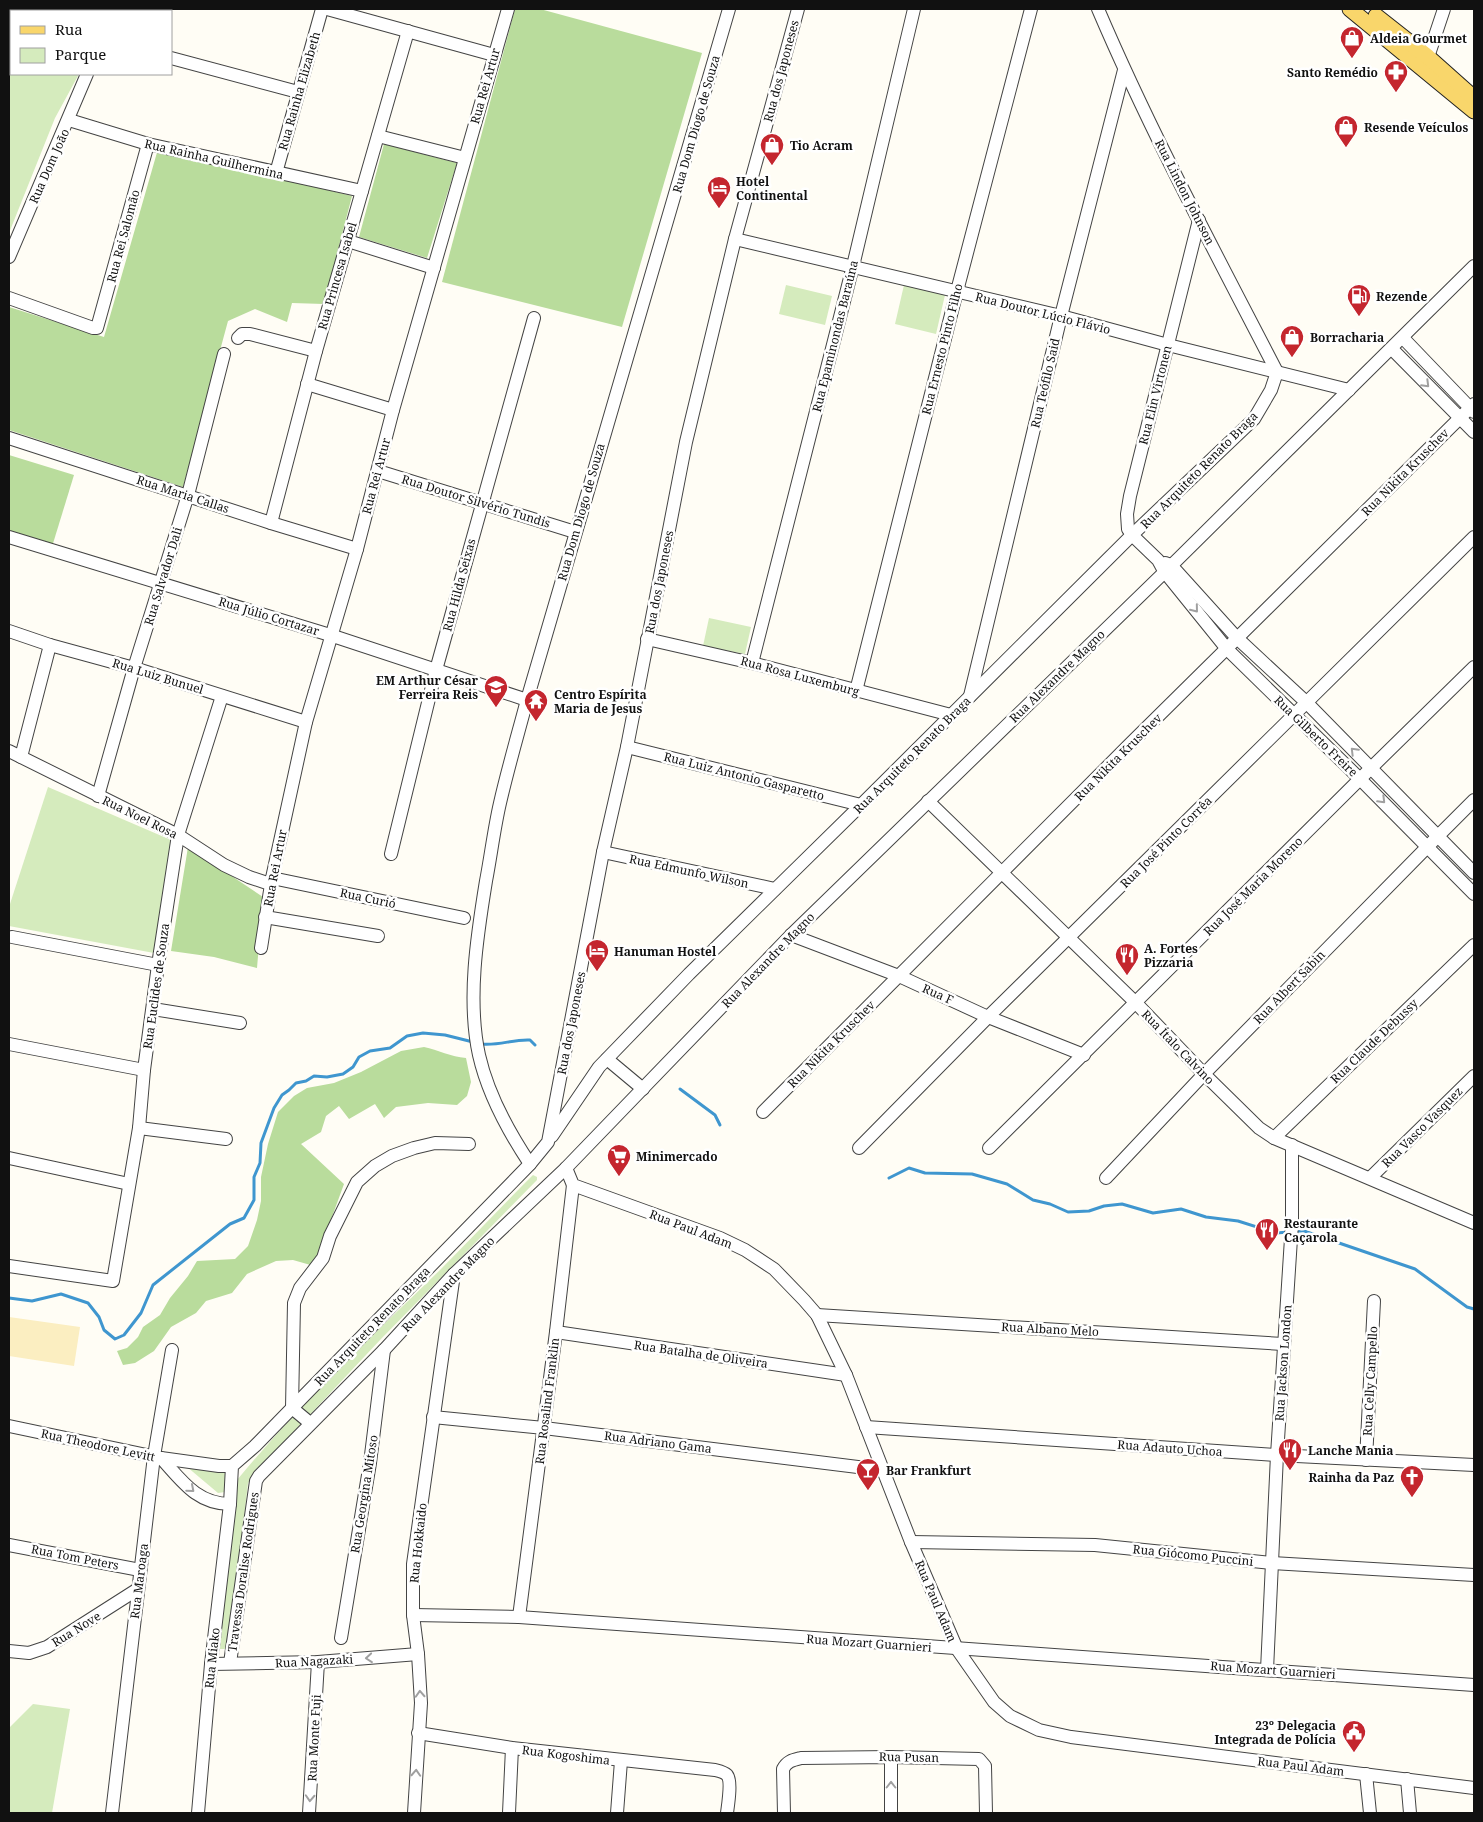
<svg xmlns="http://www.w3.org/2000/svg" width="1483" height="1822" viewBox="0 0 1483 1822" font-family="'Noto Serif',serif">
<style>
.green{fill:#d5ebbd}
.forest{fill:#b9dc9c}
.sand{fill:#fbeec1}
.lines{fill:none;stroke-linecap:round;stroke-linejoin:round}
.stream{stroke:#3f96cf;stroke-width:3}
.minor-casing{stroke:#444;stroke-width:14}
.major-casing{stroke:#222;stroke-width:17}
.minor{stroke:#fff;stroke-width:12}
.major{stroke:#f9d66b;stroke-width:15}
.oneway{stroke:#a0a0a0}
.labels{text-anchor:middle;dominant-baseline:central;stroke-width:5;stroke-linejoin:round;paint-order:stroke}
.poi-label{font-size:12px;font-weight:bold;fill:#111;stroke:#fff;text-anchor:start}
.street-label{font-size:12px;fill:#111;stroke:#fff}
</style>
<rect width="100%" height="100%" fill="#fffdf5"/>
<g class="green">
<path d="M9 9H106L105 11H11V74H79L55 118 9 233Z"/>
<path d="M786 285 832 296 825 325 779 314Z"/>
<path d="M904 285 945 295 936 334 895 324Z"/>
<path d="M709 618 751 627 745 654 703 646Z"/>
<path d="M48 787 171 840 154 953 9 926V907Z"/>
<path d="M533 1175 537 1177V1180L381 1339 271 1456 248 1483 229 1649H218L225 1492 218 1493 180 1461 224 1471 232 1484 237 1480C299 1405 370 1338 440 1270 471 1239 502 1206 533 1175Z"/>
<path d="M33 1704 70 1709 52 1813H9V1728Z"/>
</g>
<g class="forest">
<path d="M515 9H540L702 53 622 327 442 282Z"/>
<path d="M384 144 457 163 427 258 359 237Z"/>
<path d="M158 149 352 196 324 304 292 303 287 322 255 309 228 321 183 487 9 430V307L104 337Z"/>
<path d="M9 455 74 475 51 550 9 537Z"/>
<path d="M188 847 263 897 257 968 214 957 171 951Z"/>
<path d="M424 1047C438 1050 451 1057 466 1058L471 1082 467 1096 457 1105 428 1103 396 1107 384 1118 375 1104 349 1119 339 1106 326 1116 321 1132 301 1144 344 1184 314 1266 293 1260 276 1261 247 1274 232 1293 206 1301 196 1313 171 1327 154 1351 135 1363 123 1365 117 1351 127 1348 138 1337 143 1327 160 1315 170 1298 188 1276 197 1261 235 1259 248 1246 257 1220 261 1201V1177L268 1144 278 1112 294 1096 307 1088 334 1083 361 1072 401 1051Z"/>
</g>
<path class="sand" d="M9 1317 80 1327 74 1366 9 1356Z"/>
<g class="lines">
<g class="stream">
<path d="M481 1044C499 1046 513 1039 530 1040L535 1045"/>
<path d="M680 1089 715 1115 720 1125"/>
<path d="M889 1178 909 1168 925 1173 972 1174 1007 1184 1033 1200 1050 1204 1068 1212 1089 1211 1104 1206 1122 1204 1153 1213 1181 1209 1206 1217 1238 1221 1276 1233 1289 1232"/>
<path d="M1295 1231H1304L1415 1269 1467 1307 1474 1309"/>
<path d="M9 1298 32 1301 61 1294 88 1303 99 1317 104 1330 115 1339 124 1335 141 1313 153 1285 230 1224 244 1218 254 1200V1177L260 1163 261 1143 274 1108 282 1095 289 1090 296 1083 306 1081 314 1076 327 1077 343 1074 353 1067 359 1057 370 1051 390 1048 407 1036 423 1033 445 1035 473 1042"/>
</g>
<g class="minor-casing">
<g id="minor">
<path d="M327 9 494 55"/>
<path d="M1098 9C1151 133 1215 252 1277 372"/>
<path d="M110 11V9"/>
<path d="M1428 57 1444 9"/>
<path d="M171 58 298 92"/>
<path d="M69 120 148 144 362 191"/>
<path d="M378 136 465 158"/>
<path d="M276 173 322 9"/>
<path d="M1199 220 1130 496 1127 514 1128 529 1132 535 1158 560 1164 571 1227 649 1360 779 1474 894"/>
<path d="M735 239 1061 316 1168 345 1349 390"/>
<path d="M348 241 434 268"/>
<path d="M9 257 87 74"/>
<path d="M9 298 93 328H97L148 144"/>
<path d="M238 338 242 334H250L316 351"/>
<path d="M1403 338 1474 412"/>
<path d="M1392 349 1474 432"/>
<path d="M307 384 393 410"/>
<path d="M9 438 271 523 357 549"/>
<path d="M378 471 575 532"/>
<path d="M271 523 316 351 408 31"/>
<path d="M9 537 330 635 527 700"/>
<path d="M1165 563 1171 565 1237 638 1307 703 1474 873"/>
<path d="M9 631 50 645 134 668 306 722"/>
<path d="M647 639 752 663 951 715"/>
<path d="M752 663 853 266 914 9"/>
<path d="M856 691 957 291 1031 9"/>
<path d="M970 696 1061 316 1124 70"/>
<path d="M627 747 861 805"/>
<path d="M9 751 178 835 224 865 249 877 270 884"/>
<path d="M21 757 50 645"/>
<path d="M98 796 134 668 188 495 224 354"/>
<path d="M928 801 1136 1003 1204 1074 1259 1128 1274 1138 1474 1223"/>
<path d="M603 852 775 889"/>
<path d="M391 854 436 670 534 318"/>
<path d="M272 878 464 918"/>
<path d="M265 917 378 936"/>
<path d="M791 935 899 976 988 1017 1084 1055"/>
<path d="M12 937 158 965"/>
<path d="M261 948 272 878 306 722 357 549 393 410 508 9"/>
<path d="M153 1009 240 1023"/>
<path d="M9 1044 144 1070"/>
<path d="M607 1059 643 1089"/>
<path d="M763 1112 1130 744 1474 404"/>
<path d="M139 1128 226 1139"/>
<path d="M552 1136 599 1067 689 974 861 805 1132 535 1254 419 1271 390 1277 372"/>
<path d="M1274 1138 1474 945"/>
<path d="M859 1148 988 1017 1474 537"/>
<path d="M989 1148 1371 768 1474 667"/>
<path d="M9 1158 129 1184"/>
<path d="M530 1164C508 1131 488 1095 479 1055 467 1000 477 936 486 881 491 855 494 829 500 803 508 768 518 734 527 700L729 9"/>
<path d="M566 1168 573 1185 720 1238 745 1250 774 1269 804 1300 817 1315 846 1375 911 1542 957 1649 994 1702 1010 1716 1039 1730 1071 1737 1474 1788"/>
<path d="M1106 1178 1204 1074 1438 836 1474 800"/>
<path d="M1370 1178 1474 1076"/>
<path d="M9 1266 113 1281 139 1128 144 1070 158 965 178 835 222 696"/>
<path d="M817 1315 1283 1344"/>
<path d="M556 1332 846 1375"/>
<path d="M433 1417 544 1428 882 1470"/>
<path d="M310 1423 292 1408 294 1303 300 1288 323 1258 330 1236 357 1182 375 1166 392 1156 414 1148 435 1143 469 1144"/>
<path d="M9 1426 161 1458 219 1466H232"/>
<path d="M866 1427 1277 1455 1474 1465"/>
<path d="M161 1458C182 1481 197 1504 230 1504"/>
<path d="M1366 1460 1374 1301"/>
<path d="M911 1542 1095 1545 1272 1563 1474 1575"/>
<path d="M9 1545 140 1570"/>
<path d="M413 1615 519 1617 1474 1685"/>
<path d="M519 1617 556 1332 573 1185"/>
<path d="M341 1638 370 1463 384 1350"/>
<path d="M9 1651 29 1653 47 1647 138 1589"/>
<path d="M230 1663 256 1481 259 1476 384 1350 454 1274 566 1168 791 935 1178 559 1474 266"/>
<path d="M211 1664 318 1662 418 1654"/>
<path d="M1267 1670 1277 1455 1292 1223V1145"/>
<path d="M418 1733 512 1748 715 1770C719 1771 724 1772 727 1775 732 1781 728 1805 727 1813"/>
<path d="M891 1757V1813"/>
<path d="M1366 1774 1370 1813"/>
<path d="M1407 1779 1410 1813"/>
<path d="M112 1813 154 1456 172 1350"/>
<path d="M198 1813 211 1664 230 1504 232 1466 255 1446 530 1164 548 1142 603 852 627 747 686 442 735 239 798 9"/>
<path d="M309 1813 318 1662"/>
<path d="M414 1813 421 1703 418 1654 413 1615V1564L454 1274"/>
<path d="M509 1813 512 1748"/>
<path d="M617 1813 621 1761"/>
<path d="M784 1813 783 1769C787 1761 793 1760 801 1758L891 1757 979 1759 985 1766 986 1813"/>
</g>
</g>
<g class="major-casing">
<g id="major">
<path d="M1350 9 1474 111"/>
<path d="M1376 16 1428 57 1474 98"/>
</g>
</g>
<use href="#minor" class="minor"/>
<use href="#major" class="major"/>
</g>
<defs><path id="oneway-chevron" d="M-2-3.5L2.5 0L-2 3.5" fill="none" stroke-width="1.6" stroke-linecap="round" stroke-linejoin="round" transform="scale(1.25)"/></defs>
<g class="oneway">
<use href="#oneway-chevron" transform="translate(1426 384) rotate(45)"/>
<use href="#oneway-chevron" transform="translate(1195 609) rotate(51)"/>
<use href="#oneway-chevron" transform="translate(1354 751) rotate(-135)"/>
<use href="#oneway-chevron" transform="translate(1382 800) rotate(45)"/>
<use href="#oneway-chevron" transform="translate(191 1489) rotate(41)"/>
<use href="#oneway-chevron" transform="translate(369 1658) rotate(175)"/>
<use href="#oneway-chevron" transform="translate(420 1694) rotate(-93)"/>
<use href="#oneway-chevron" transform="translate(416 1773) rotate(-87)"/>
<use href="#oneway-chevron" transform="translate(891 1785) rotate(-90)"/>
<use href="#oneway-chevron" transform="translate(310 1798) rotate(93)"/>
</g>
<defs>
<g id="shop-pin" transform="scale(1.25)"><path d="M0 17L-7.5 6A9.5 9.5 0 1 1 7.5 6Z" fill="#c4262e" stroke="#fff"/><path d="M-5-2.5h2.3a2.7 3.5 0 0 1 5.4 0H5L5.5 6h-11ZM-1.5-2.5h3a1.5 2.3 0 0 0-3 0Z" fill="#fff"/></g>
<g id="pharmacy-pin" transform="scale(1.25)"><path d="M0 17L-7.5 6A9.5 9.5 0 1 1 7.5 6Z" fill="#c4262e" stroke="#fff"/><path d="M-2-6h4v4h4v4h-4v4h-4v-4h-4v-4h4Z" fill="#fff"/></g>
<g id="hotel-pin" transform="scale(1.25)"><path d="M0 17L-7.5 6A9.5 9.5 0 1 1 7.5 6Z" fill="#c4262e" stroke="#fff"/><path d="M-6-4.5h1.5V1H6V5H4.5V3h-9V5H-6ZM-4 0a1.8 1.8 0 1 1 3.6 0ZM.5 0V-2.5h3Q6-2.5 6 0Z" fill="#fff"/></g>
<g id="fuel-pin" transform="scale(1.25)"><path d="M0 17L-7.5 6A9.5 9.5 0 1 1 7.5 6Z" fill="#c4262e" stroke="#fff"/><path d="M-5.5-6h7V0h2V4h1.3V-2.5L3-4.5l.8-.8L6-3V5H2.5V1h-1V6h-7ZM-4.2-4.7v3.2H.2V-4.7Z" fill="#fff"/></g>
<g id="school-pin" transform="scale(1.25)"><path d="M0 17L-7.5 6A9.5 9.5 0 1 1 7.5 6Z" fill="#c4262e" stroke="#fff"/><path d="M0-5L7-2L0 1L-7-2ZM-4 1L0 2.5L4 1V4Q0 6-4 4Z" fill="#fff"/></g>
<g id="temple-pin" transform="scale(1.25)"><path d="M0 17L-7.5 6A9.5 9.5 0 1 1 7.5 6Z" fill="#c4262e" stroke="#fff"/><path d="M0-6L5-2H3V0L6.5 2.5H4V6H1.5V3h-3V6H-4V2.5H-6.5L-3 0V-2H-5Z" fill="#fff"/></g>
<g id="restaurant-pin" transform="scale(1.25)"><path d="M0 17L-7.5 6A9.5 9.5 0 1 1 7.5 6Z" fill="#c4262e" stroke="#fff"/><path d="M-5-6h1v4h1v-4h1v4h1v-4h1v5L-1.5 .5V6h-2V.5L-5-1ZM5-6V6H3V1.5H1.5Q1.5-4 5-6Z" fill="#fff"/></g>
<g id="supermarket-pin" transform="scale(1.25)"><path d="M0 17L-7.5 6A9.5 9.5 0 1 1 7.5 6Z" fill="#c4262e" stroke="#fff"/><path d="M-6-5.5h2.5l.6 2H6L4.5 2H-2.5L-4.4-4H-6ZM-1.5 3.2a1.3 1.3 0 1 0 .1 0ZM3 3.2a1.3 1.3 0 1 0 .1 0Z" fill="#fff"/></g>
<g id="bar-pin" transform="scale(1.25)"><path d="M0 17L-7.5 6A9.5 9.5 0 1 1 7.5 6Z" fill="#c4262e" stroke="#fff"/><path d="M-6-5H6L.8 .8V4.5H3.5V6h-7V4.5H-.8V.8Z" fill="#fff"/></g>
<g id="church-pin" transform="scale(1.25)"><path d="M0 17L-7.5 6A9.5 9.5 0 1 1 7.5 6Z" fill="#c4262e" stroke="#fff"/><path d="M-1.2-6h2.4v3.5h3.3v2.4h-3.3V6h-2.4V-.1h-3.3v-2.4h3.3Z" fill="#fff"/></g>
<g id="civic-pin" transform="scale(1.25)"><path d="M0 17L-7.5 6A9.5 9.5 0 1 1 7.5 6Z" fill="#c4262e" stroke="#fff"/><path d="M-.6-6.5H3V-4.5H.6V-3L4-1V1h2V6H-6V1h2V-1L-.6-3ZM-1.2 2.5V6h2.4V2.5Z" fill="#fff"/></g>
</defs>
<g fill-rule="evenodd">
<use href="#shop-pin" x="1352" y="38"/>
<use href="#pharmacy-pin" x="1396" y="72"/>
<use href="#shop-pin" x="1346" y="127"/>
<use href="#shop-pin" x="772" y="145"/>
<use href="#hotel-pin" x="719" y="188"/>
<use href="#fuel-pin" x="1359" y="296"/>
<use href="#shop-pin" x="1292" y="337"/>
<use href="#school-pin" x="496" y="687"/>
<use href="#temple-pin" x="536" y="701"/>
<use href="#hotel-pin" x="597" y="951"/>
<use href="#restaurant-pin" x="1127" y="955"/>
<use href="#supermarket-pin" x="619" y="1156"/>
<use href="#restaurant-pin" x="1267" y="1230"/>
<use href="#restaurant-pin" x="1290" y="1450"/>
<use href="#bar-pin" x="868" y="1470"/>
<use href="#church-pin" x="1412" y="1477"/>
<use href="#civic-pin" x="1354" y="1732"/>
</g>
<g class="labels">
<g class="poi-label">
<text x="1370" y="38">Aldeia Gourmet</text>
<text x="1378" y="72" text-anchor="end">Santo Remédio</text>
<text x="1364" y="127">Resende Veículos</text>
<text x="790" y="145">Tio Acram</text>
<text x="736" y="181">Hotel<tspan x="736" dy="14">Continental</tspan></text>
<text x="1376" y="296">Rezende</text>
<text x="1310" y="337">Borracharia</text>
<text x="478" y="680" text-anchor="end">EM Arthur César<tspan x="478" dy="14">Ferreira Reis</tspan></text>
<text x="554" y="694">Centro Espírita<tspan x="554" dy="14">Maria de Jesus</tspan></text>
<text x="1144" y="948">A. Fortes<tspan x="1144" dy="14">Pizzaria</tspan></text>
<text x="614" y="951">Hanuman Hostel</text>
<text x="636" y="1156">Minimercado</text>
<text x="1284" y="1223">Restaurante<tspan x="1284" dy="14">Caçarola</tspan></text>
<text x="1308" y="1450">Lanche Mania</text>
<text x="886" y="1470">Bar Frankfurt</text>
<text x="1394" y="1477" text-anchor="end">Rainha da Paz</text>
<text x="1336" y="1725" text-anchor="end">23º Delegacia<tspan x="1336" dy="14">Integrada de Polícia</tspan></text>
</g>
<g class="street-label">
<text transform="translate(781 71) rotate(-75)">Rua dos Japoneses</text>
<text transform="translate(485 86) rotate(-74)">Rua Rei Artur</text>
<text transform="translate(299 91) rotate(-74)">Rua Rainha Elizabeth</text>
<text transform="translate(696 124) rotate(-74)">Rua Dom Diogo de Souza</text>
<text transform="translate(214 159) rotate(13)">Rua Rainha Guilhermina</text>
<text transform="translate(49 166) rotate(-66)">Rua Dom João</text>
<text transform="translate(1185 192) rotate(63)">Rua Lindon Johnson</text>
<text transform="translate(123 236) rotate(-75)">Rua Rei Salomão</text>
<text transform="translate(337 276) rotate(-74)">Rua Princesa Isabel</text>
<text transform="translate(1043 313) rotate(14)">Rua Doutor Lúcio Flávio</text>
<text transform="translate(835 336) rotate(-76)">Rua Epaminondas Baraúna</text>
<text transform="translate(942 349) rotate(-76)">Rua Ernesto Pinto Filho</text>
<text transform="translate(1045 383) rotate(-77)">Rua Teófilo Said</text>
<text transform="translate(1155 395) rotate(-76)">Rua Elin Virtonen</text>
<text transform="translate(1199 470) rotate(-45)">Rua Arquiteto Renato Braga</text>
<text transform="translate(1405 472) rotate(-45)">Rua Nikita Kruschev</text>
<text transform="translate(376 476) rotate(-75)">Rua Rei Artur</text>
<text transform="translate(183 494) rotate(18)">Rua Maria Callas</text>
<text transform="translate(476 501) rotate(17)">Rua Doutor Silvério Tundis</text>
<text transform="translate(581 512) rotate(-74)">Rua Dom Diogo de Souza</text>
<text transform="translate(163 576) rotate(-73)">Rua Salvador Dali</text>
<text transform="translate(659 582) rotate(-79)">Rua dos Japoneses</text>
<text transform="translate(459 585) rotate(-75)">Rua Hilda Seixas</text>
<text transform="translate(269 616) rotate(17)">Rua Júlio Cortazar</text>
<text transform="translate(158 676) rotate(17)">Rua Luiz Bunuel</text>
<text transform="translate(800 676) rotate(15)">Rua Rosa Luxemburg</text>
<text transform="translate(1057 676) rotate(-44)">Rua Alexandre Magno</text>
<text transform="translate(1316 736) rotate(44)">Rua Gilberto Freire</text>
<text transform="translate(912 755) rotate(-45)">Rua Arquiteto Renato Braga</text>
<text transform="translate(1118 757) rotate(-45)">Rua Nikita Kruschev</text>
<text transform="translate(744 776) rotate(14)">Rua Luiz Antonio Gasparetto</text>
<text transform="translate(140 817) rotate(26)">Rua Noel Rosa</text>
<text transform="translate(1166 842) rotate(-45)">Rua José Pinto Corrêa</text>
<text transform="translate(275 868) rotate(-79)">Rua Rei Artur</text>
<text transform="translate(689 871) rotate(12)">Rua Edmunfo Wilson</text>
<text transform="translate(1253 886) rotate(-45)">Rua José Maria Moreno</text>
<text transform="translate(368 898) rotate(12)">Rua Curió</text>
<text transform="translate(768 960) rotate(-46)">Rua Alexandre Magno</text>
<text transform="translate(156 986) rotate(-82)">Rua Euclides de Souza</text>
<text transform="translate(1289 987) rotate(-46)">Rua Albert Sabin</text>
<text transform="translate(938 994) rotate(24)">Rua F</text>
<text transform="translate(571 1023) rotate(-79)">Rua dos Japoneses</text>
<text transform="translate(1374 1041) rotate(-44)">Rua Claude Debussy</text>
<text transform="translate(831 1044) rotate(-45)">Rua Nikita Kruschev</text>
<text transform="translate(1178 1047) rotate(46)">Rua Ítalo Calvino</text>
<text transform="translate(1422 1127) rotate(-45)">Rua Vasco Vasquez</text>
<text transform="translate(691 1229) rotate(21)">Rua Paul Adam</text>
<text transform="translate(448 1284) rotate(-46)">Rua Alexandre Magno</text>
<text transform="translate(372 1326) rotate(-46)">Rua Arquiteto Renato Braga</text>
<text transform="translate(1050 1329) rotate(3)">Rua Albano Melo</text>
<text transform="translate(701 1354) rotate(8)">Rua Batalha de Oliveira</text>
<text transform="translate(1283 1363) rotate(-86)">Rua Jackson London</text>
<text transform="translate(1370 1381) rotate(-87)">Rua Celly Campello</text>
<text transform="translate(547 1401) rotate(-83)">Rua Rosalind Franklin</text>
<text transform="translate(658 1442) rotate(7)">Rua Adriano Gama</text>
<text transform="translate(98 1445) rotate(12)">Rua Theodore Levitt</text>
<text transform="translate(1170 1448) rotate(4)">Rua Adauto Uchoa</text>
<text transform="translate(364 1494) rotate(-81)">Rua Georgina Mitoso</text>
<text transform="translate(418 1543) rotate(-84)">Rua Hokkaido</text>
<text transform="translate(1193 1555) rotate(6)">Rua Giócomo Puccini</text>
<text transform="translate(75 1557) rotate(11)">Rua Tom Peters</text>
<text transform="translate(243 1572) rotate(-82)">Travessa Doralise Rodrigues</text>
<text transform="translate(139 1581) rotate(-83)">Rua Maroaga</text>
<text transform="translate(936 1601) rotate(67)">Rua Paul Adam</text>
<text transform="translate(76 1629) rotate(-32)">Rua Nove</text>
<text transform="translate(869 1643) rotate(4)">Rua Mozart Guarnieri</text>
<text transform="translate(212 1658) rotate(-84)">Rua Miako</text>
<text transform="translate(314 1661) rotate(-3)">Rua Nagazaki</text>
<text transform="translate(1273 1670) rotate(4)">Rua Mozart Guarnieri</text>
<text transform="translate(314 1738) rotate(-87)">Rua Monte Fuji</text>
<text transform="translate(566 1755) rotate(7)">Rua Kogoshima</text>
<text transform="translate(909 1757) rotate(1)">Rua Pusan</text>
<text transform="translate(1301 1766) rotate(7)">Rua Paul Adam</text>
</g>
</g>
<rect width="1483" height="1822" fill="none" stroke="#111111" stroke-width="20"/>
<rect x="10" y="10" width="162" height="65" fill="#ffffff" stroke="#a0a0a0"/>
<rect x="20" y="26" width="25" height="8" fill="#f9d66b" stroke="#a0a0a0"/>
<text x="55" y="35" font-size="15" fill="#111111">Rua</text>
<rect x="20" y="48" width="25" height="15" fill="#d5ebbd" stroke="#a0a0a0"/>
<text x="55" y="60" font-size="15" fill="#111111">Parque</text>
</svg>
